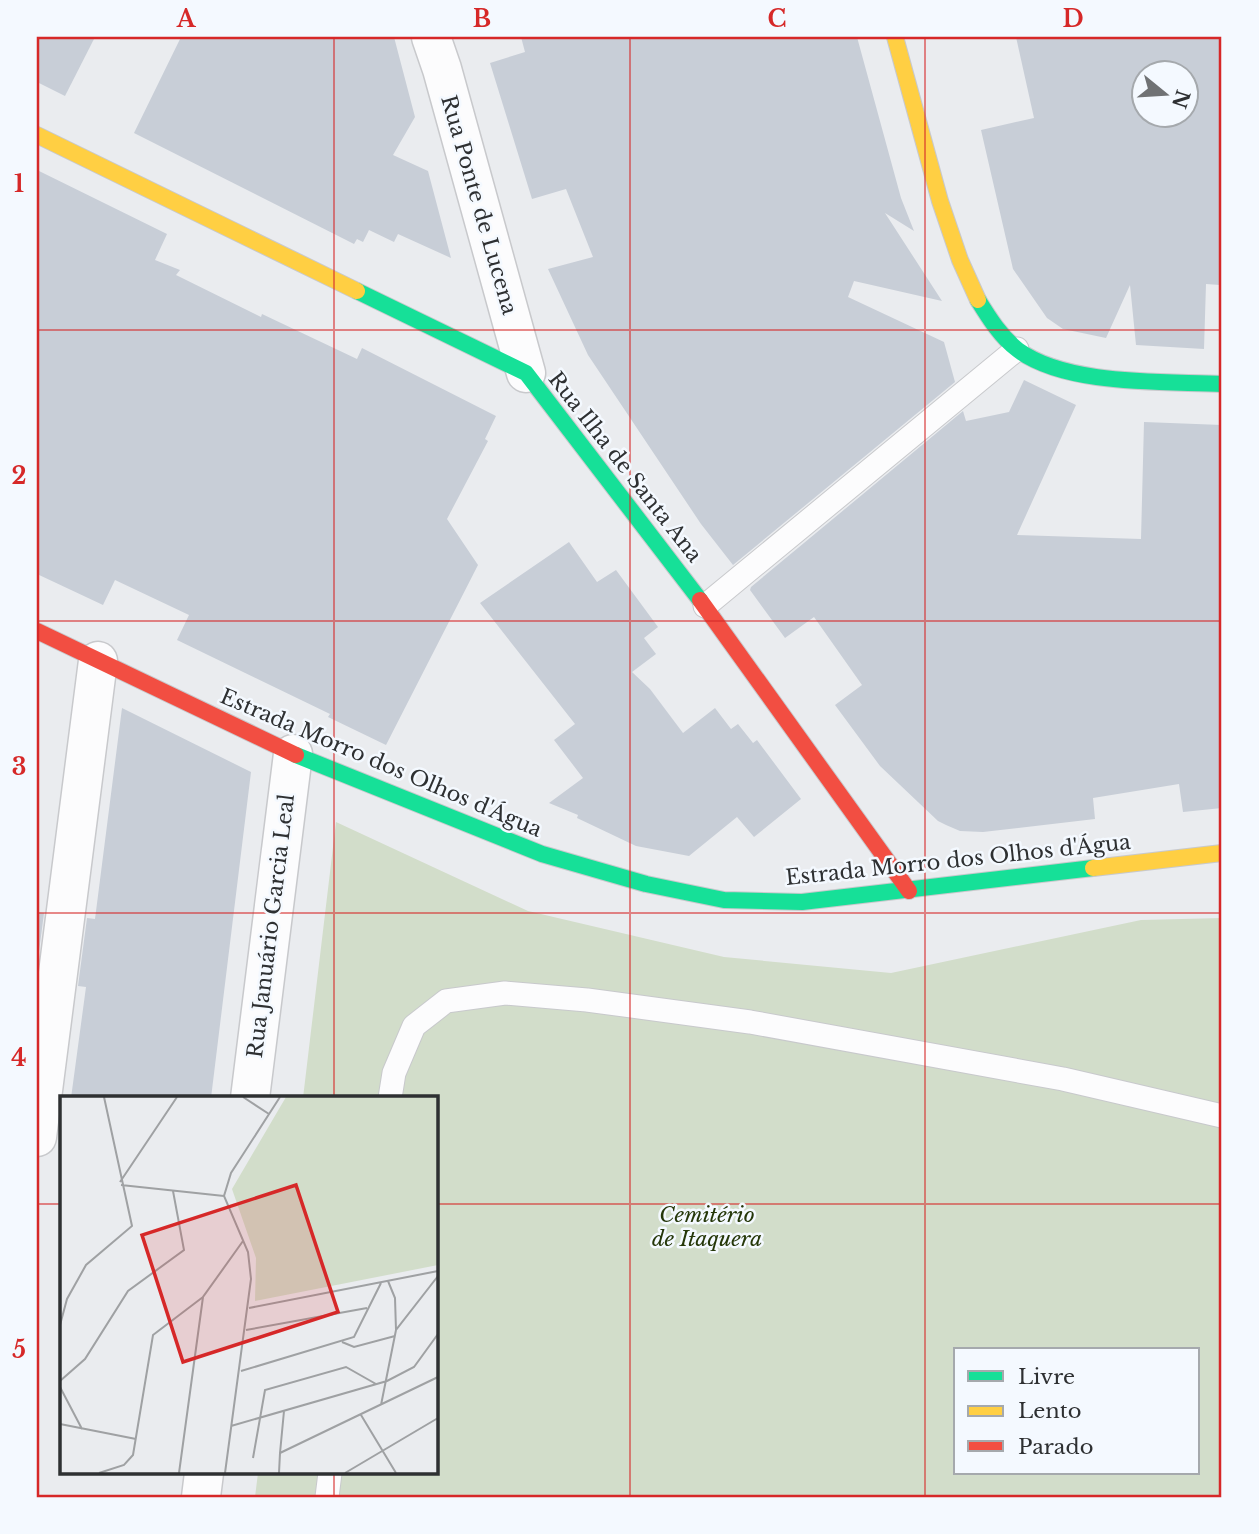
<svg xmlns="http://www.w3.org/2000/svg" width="1259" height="1534" viewBox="0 0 1259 1534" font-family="'Libre Baskerville',serif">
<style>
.green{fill:#d2ddca;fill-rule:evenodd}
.building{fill:#c8ced7;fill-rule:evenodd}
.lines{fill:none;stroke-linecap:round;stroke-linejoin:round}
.lane-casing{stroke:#c8c9cc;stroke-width:25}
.street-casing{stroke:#c8c9cc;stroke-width:41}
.fast-casing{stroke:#c8c9cc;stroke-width:18}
.slow-casing{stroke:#c8c9cc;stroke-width:18}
.jam-casing{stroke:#c8c9cc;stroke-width:18}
.lane{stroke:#fcfcfd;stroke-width:23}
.street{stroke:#fcfcfd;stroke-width:38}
.fast{stroke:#16e098;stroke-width:16}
.slow{stroke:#ffcf43;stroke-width:16}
.jam{stroke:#f24e42;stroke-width:16}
.grid{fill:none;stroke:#d62828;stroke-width:2;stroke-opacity:0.55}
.labels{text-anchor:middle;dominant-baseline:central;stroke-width:5;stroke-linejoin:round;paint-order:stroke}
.street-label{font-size:21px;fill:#2e3032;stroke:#f4f9ff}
.park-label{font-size:21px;font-style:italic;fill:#253709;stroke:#f4f9ff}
.inset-road{fill:none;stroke:#9fa1a3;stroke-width:2}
.view{fill:#d62828;fill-opacity:0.15;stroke:#d62828;stroke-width:3.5}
.inset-edge{fill:none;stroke:#2e3032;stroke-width:3.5}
.neatline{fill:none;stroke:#d62828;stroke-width:2.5}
.grid-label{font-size:23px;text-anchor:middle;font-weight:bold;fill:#d62828}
</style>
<rect width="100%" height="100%" fill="#eaecef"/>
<path class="green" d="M336 822 528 911 724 957 891 973 1141 920 1222 918V1497H255L258 1473H436V1098H303ZM956 1350H1198V1473H956Z"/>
<g class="building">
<path d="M37 37H95L65 96 37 82Z"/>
<path d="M181 37H394L415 117 393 155 428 171 451 258 398 234 394 242 369 230 363 242 357 239 354 244 134 133Z"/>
<path d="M521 37H857L901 198 914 231 885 213 942 301 854 281 848 297 944 342 955 382 733 565 701 524 588 355 548 269 593 257 566 189 532 199 490 63 525 52Z"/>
<path d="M1016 37H1222L1220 285 1206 284 1204 349 1136 345 1130 285 1106 338 1063 329 1047 318 1013 269 981 130 1034 118ZM1144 74H1186V116H1144Z"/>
<path d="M37 170 167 234 155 260 180 270 176 275 261 317 262 314 357 359 362 348 496 416 485 439 488 441 447 519 478 565 386 745 328 717 330 714 177 640 189 615 115 580 103 605 37 574Z"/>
<path d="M1024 380 1076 405 1017 535 1141 539 1144 422 1222 425V808L1183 812 1179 784 1093 798 1095 819 983 832 960 831 946 825 938 821 880 766 835 705 862 685 814 617 785 638 750 590 751 587 963 411 966 421 1009 412Z"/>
<path d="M569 542 597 582 616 570 658 627 644 638 656 654 632 672 650 689 683 733 715 708 731 729 738 724 753 743 757 740 801 799 754 837 737 817 689 856 636 846 577 818 578 815 549 803 583 778 554 740 575 724 480 603Z"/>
<path d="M122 708 251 772 211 1098H71L86 987 78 986 87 918 95 919Z"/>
<path d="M37 912 44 913 37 967Z"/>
</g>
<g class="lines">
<g class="lane-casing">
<g id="lane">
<path d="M705 606 1017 349"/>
<path d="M390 1098 394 1073 414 1026 446 1001 505 993 587 1000 750 1022 1063 1079 1222 1116"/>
<path d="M327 1497 330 1473"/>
</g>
</g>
<g class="street-casing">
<g id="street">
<path d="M431 37 442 69 526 373"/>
<path d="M250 1098 293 754"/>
<path d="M37 1137 98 661"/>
<path d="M201 1497 204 1473"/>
</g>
</g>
<g class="fast-casing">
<g id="fast">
<path d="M357 291 526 373 700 600"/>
<path d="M978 300C989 318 1001 337 1018 350 1067 386 1164 381 1222 384"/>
<path d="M296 755 542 854 646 884 724 900 802 902 1093 868"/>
</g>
</g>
<g class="slow-casing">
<g id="slow">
<path d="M895 37 940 201 960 260 978 300"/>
<path d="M37 135 357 291"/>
<path d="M1093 868 1222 853"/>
</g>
</g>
<g class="jam-casing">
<g id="jam">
<path d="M700 600 909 891"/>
<path d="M37 631 296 755"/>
</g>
</g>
<use href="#lane" class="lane"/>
<use href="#street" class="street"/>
<use href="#fast" class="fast"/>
<use href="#slow" class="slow"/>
<use href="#jam" class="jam"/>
</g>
<path class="grid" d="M334 37V1098M630 37V1497M925 37V1497M37 330H1222M37 621H1222M37 913H1222M37 1204H61M436 1204H1222M334 1473V1497"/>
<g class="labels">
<g class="street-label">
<text transform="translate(479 205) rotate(74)">Rua Ponte de Lucena</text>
<text transform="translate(625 467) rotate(52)">Rua Ilha de Santa Ana</text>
<text transform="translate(381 763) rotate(23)">Estrada Morro dos Olhos d'Água</text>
<text transform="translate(958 860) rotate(-6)">Estrada Morro dos Olhos d'Água</text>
<text transform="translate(271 926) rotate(-83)">Rua Januário Garcia Leal</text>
</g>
<g class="park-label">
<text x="707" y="1215">Cemitério<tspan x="707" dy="24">de Itaquera</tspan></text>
</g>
</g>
<g transform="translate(60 1096)">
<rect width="378" height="378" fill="#eaecef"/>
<path d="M226 1H378V169L195 205 196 162 172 93Z" fill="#d2ddca"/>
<path class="inset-road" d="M183 1 209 18M60 86 117 1M61 89 164 100M328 185 335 202 336 234M189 212 378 175M0 229 7 203 26 169 72 130 44 1M186 234 307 212M282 246 294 251 335 240M181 275 294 241 321 187M0 285 25 263 68 195 124 154 113 95M0 291 22 333M321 309 336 234 378 180M301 319 336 377M0 328 76 343M171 330 327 285 354 271 378 238M220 357 224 315M193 362 205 294 286 271 316 288M39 377 64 369 73 359 93 239 143 201M119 377 143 201 183 145M165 377 191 183 188 156 164 100 171 77 220 1M219 377 220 357 378 281M285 377 378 322"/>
<path class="view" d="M236 89 278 216 123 266 82 139Z"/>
<rect width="378" height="378" class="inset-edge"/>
</g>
<rect width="1259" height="1534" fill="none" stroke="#f4f9ff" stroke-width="77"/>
<rect x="954" y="1348" width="245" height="126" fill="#f4f9ff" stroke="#a5a9ad" stroke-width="2"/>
<rect x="968" y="1371" width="35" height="10" fill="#16e098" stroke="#a5a9ad" stroke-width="2"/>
<text x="1018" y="1384" font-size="21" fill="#2e3032">Livre</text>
<rect x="968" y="1406" width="35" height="10" fill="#ffcf43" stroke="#a5a9ad" stroke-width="2"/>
<text x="1018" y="1418" font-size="21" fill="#2e3032">Lento</text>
<rect x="968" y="1441" width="35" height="10" fill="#f24e42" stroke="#a5a9ad" stroke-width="2"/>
<text x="1018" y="1454" font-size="21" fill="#2e3032">Parado</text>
<g transform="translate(1165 94) rotate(108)"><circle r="33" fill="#f4f9ff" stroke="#a5a9ad" stroke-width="2"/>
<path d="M0-5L12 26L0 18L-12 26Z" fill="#707274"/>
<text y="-10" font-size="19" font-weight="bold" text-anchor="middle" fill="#2e3032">N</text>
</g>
<rect x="38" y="38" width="1182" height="1458" class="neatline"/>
<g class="grid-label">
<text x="186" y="27">A</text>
<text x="482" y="27">B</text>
<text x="777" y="27">C</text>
<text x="1073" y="27">D</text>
<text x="19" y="192">1</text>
<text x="19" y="484">2</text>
<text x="19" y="775">3</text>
<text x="19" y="1066">4</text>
<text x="19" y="1358">5</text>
</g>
</svg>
